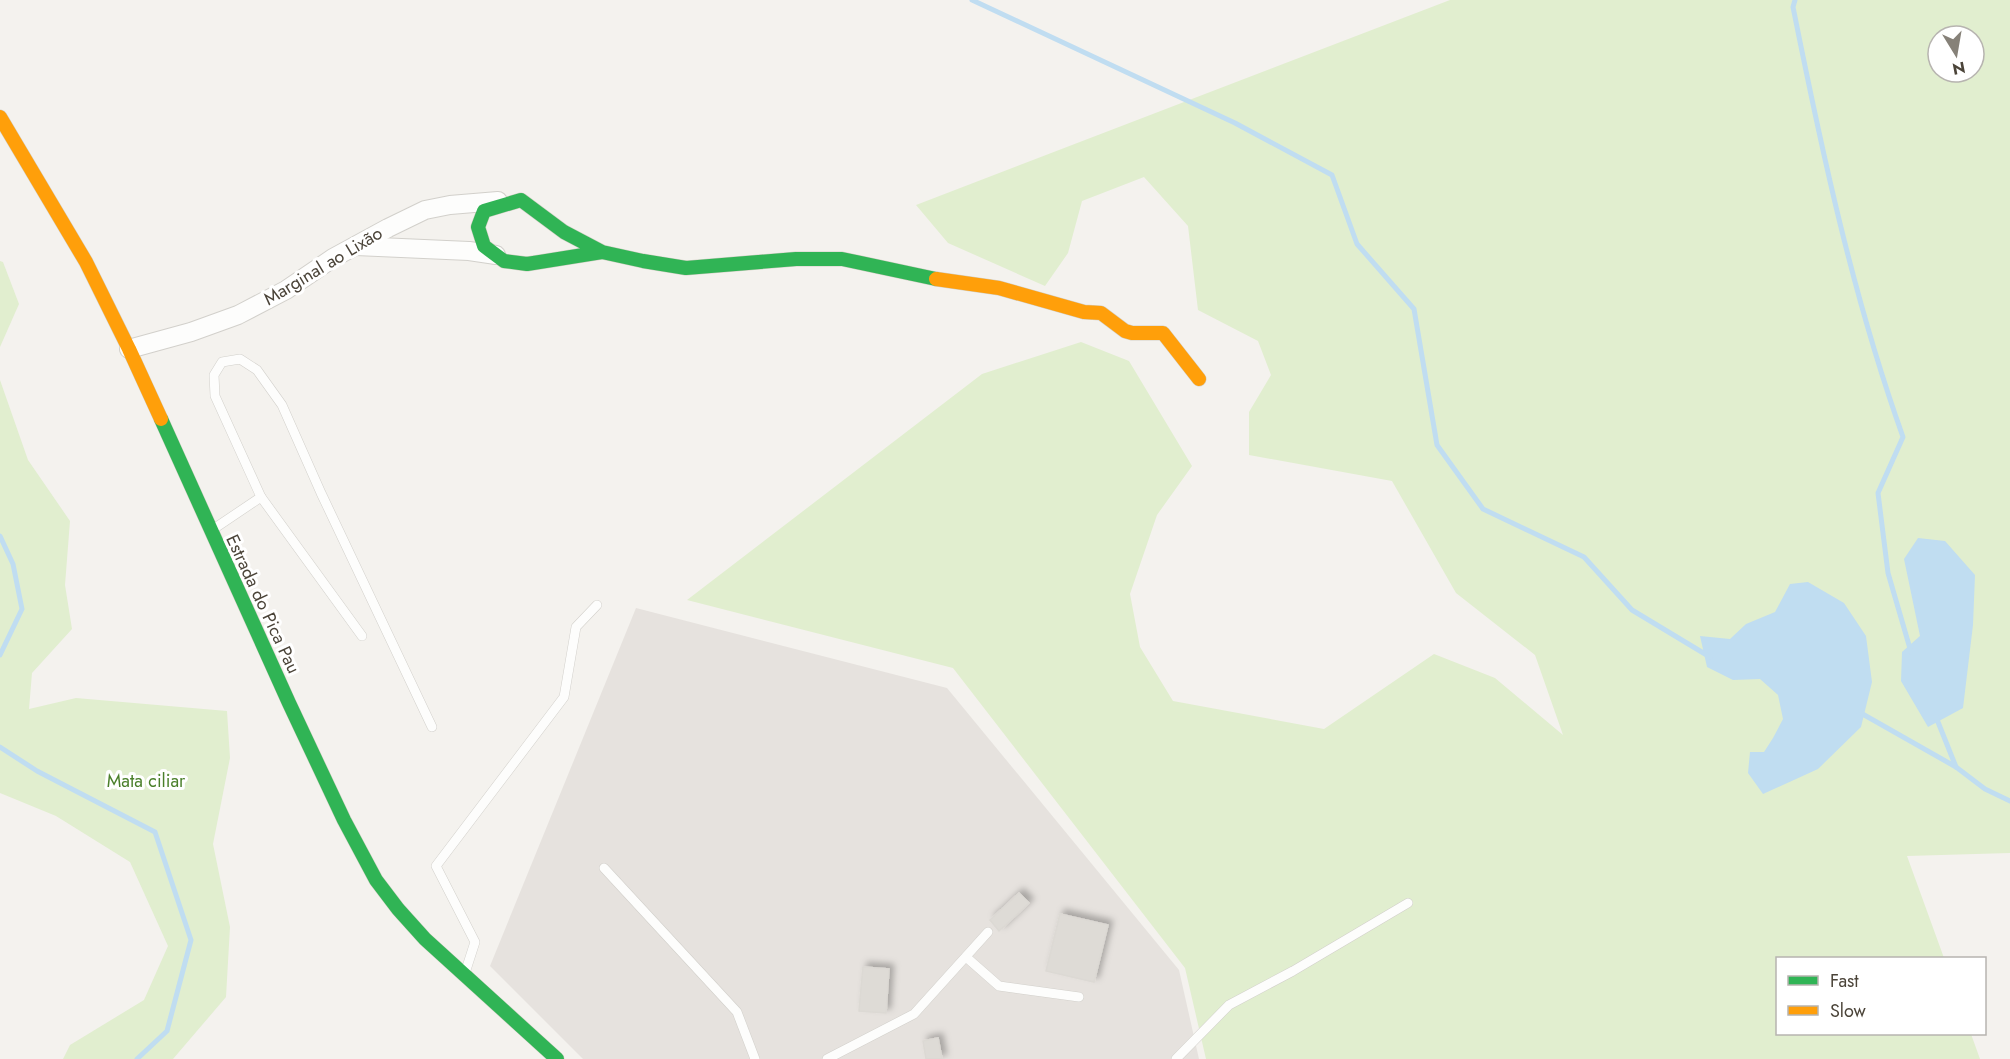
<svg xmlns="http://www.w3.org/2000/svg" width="2010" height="1059" viewBox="0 0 2010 1059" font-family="Jost,sans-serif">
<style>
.industrial{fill:#e6e2de}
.green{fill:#e1eecf;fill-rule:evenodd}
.water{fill:#c0ddf1}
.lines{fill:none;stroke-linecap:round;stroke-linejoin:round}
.stream{stroke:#c0ddf1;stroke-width:5}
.building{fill:#dedbd6;stroke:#dcd9d4;stroke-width:1.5;filter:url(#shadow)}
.lane-casing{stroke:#d2d0cb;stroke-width:10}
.street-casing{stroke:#d2d0cb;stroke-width:20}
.fast-casing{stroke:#d3cfc5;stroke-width:15}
.slow-casing{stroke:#d3cfc5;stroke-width:15}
.lane{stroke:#fdfdfc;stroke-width:9}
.street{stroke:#fdfdfc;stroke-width:18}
.fast{stroke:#30b455;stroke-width:14}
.slow{stroke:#ff9f0a;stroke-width:14}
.labels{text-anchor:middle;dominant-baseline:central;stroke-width:6;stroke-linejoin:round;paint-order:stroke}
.street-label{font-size:18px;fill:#4b4439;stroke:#fff}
.park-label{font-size:18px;fill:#4a7f2a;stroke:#fff}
</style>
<defs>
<filter id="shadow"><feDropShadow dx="4.5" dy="-4.5" stdDeviation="3" flood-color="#0004"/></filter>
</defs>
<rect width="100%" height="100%" fill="#f4f2ee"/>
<path class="industrial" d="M636 608 947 688 1179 970 1199 1059H583L490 966Z"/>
<g class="green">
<path d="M1450 0H2010V853L1907 856 1944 958H1778V1034H1971L1980 1059H1206L1185 968 953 668 687 600 982 374 1081 342 1129 361 1192 466 1157 515 1130 594 1140 647 1173 701 1324 729 1434 654 1495 678 1563 735 1535 655 1456 593 1392 481 1249 455V412L1271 375 1258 341 1198 310 1188 226 1144 177 1082 201 1068 253 1045 286 948 243 916 205ZM1938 36H1974V72H1938Z"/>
<path d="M0 261 3 262 19 304 0 347Z"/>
<path d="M0 380 28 460 70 521 65 585 72 629 32 673 29 709 76 698 227 711 230 758 213 844 230 927 226 997 173 1059H63L70 1045 144 1000 168 946 130 862 56 816 0 793Z"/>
</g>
<g class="water">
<path d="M1918 538 1945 541 1975 575 1973 625 1963 708 1928 727 1901 681 1902 652 1920 636 1904 559Z"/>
<path d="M1808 582 1844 603 1866 636 1872 682 1861 727 1818 769 1763 794 1748 773 1750 752H1764L1773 738 1783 719 1778 695 1760 679 1733 680 1707 667 1700 636 1730 639 1746 624 1775 612 1790 584Z"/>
</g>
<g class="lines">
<g class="stream">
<path d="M972 0 1235 123 1332 175 1357 244 1414 309 1437 445 1483 509 1584 557 1632 610 1710 657"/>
<path d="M1795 0 1793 7C1822 152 1853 297 1903 437L1878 493 1888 573 1911 652"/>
<path d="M0 536 13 564 22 609 0 655"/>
<path d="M1859 712 1956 767 1985 789 2010 801"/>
<path d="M1936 717 1956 767"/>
<path d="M0 747 37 771 155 832 191 940 167 1031 137 1059"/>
</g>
</g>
<g class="building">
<path d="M1019 893 1029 903 999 931 990 920Z"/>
<path d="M1060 914 1108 925 1094 982 1046 971Z"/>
<path d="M863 967 889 969 886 1013 859 1011Z"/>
<path d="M938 1038 942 1059H926L923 1041Z"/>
</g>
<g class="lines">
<g class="lane-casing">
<g id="lane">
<path d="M261 497 362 636"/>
<path d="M212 530 261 497 215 396 214 375 222 362 240 359 257 370 282 405 321 493 432 727"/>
<path d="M604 868 737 1012 755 1059"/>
<path d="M966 957 999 986 1079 997"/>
<path d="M465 973 475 942 436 866 564 697 576 627 597 605"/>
<path d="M827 1059 914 1014 988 932"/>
<path d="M1176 1059 1229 1005 1293 971 1408 903"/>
</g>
</g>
<g class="street-casing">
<g id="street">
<path d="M356 246 469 251 496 255"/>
<path d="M129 349 191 332 238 315 286 290 333 258 388 228 425 210 450 205 498 201"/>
</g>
</g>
<g class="fast-casing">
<g id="fast">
<path d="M602 252 527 264 504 261 484 246 478 227 484 211 521 200 564 232 602 252 643 261 686 268 796 259H842L936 279"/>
<path d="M161 419 289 703 344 820 376 880 398 909 425 939 557 1059"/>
</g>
</g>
<g class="slow-casing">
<g id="slow">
<path d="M0 117 86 262 129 349 161 419"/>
<path d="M936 279 999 288 1084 312 1101 313 1125 331 1132 333H1163L1199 379"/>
</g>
</g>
<use href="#lane" class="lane"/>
<use href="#street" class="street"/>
<use href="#fast" class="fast"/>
<use href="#slow" class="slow"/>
</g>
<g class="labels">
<g class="street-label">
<text transform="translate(323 266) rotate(-31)">Marginal ao Lixão</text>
<text transform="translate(263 604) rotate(65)">Estrada do Pica Pau</text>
</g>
<g class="park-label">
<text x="146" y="781">Mata ciliar</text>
</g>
</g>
<rect x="1776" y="957" width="210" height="78" fill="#ffffff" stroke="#b7b4b0" stroke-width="1.5"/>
<rect x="1788" y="976" width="30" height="9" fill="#30b455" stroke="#b7b4b0" stroke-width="1.5"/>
<text x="1830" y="987" font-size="18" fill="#4b4439">Fast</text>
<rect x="1788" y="1006" width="30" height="9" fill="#ff9f0a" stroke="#b7b4b0" stroke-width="1.5"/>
<text x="1830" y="1017" font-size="18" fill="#4b4439">Slow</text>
<g transform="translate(1956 54) rotate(169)"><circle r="28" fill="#ffffff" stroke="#b7b4b0" stroke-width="1.5"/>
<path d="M0-4.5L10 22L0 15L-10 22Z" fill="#868178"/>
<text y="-9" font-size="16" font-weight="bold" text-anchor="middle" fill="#4b4439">N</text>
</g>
</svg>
